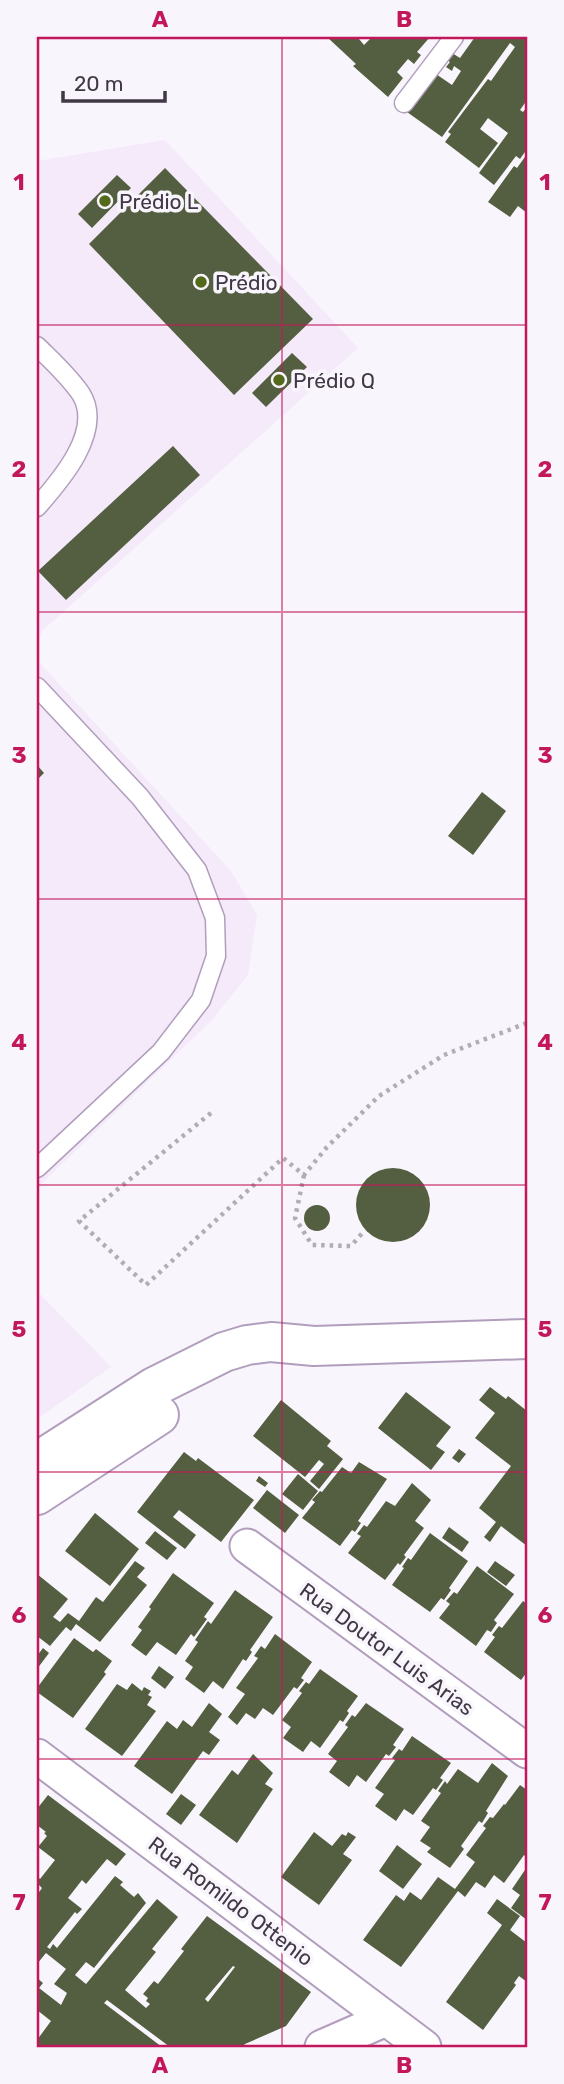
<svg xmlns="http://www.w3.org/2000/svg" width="564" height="2084" viewBox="0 0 564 2084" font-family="Rubik,sans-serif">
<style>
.built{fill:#f4eafa}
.building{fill:#545f41;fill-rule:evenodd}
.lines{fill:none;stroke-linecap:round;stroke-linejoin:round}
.service-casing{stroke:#b19ebd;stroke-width:21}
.minor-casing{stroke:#b19ebd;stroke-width:37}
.secondary-casing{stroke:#b19ebd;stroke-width:42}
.path{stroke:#b2acb5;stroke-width:4.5;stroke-dasharray:3.5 5;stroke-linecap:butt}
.service{stroke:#fff;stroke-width:18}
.minor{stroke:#fff;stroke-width:33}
.secondary{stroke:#fff;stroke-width:38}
.grid{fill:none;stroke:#c2185b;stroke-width:2;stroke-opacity:0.55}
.poi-dot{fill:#536a1a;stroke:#f9f5fc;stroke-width:2.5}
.labels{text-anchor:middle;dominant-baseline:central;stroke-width:7;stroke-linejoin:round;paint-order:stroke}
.poi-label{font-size:21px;fill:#403845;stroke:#f9f5fc;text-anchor:start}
.street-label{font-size:21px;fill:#403845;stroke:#f9f5fc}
.neatline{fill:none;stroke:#c2185b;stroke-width:2.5}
.grid-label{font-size:23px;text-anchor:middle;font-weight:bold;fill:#c2185b}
</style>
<rect width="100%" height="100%" fill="#f9f5fc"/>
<g class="built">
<path d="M165 140 358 348 42 631 37 643V161Z"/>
<path d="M37 660 231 871 257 915 248 975 211 1021 37 1188Z"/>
<path d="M37 1291 111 1367 37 1419Z"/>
</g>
<g class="building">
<path d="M327 37H362L359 39 364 45 372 37H430L417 52 421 55 414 64 408 59 397 72 403 78 388 97 353 66 356 64Z"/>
<path d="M475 37H527V100L520 110 523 112 527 107V149L520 159 516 156 494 185 479 173 508 133 488 118 480 129 498 143 479 168 445 142 451 134 448 132 488 79 491 81 515 47 510 43 442 137 407 112 436 74 452 85 461 71 454 66 452 71 446 67 450 62 447 60 452 53 460 58Z"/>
<path d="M527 154V213L518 206 510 217 488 202 514 166 517 168Z"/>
<path d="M165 168 313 319 234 395 89 244Z"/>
<path d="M117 175 131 188 92 228 78 214Z"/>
<path d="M292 353 307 367 266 407 252 393Z"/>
<path d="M173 446 200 475 66 600 38 571Z"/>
<path d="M37 765 44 773 37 780Z"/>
<path d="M482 792 506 811 473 855 448 836Z"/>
<circle cx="393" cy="1205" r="37"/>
<circle cx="317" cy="1218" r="13"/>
<path d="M490 1387 506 1399 508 1396 527 1411V1546L501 1526 490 1542 484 1537 496 1522 479 1508 511 1466 475 1438 495 1413 479 1400Z"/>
<path d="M406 1392 451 1427 436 1446 445 1452 431 1470 378 1428Z"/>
<path d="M281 1400 331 1441 327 1446 343 1459 319 1489 310 1481 324 1464 319 1460 305 1477 253 1436Z"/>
<path d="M459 1449 466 1454 459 1463 452 1458Z"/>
<path d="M184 1452 196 1461 198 1458 254 1500 221 1542 179 1510 173 1517 196 1535 185 1549 137 1512Z"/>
<path d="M359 1462 387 1479 358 1521 361 1523 355 1532 352 1530 340 1546 302 1518 315 1502 312 1500 320 1491 322 1492 342 1467 351 1473Z"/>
<path d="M298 1474 318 1491 303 1510 282 1494Z"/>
<path d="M259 1476 268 1483 265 1487 256 1481Z"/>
<path d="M412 1483 431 1500 415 1521 424 1528 404 1555 406 1557 400 1565 398 1563 385 1580 348 1553 361 1536 357 1534 364 1525 367 1527 386 1501 395 1506Z"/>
<path d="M267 1490 299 1515 285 1533 253 1508Z"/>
<path d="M95 1513 139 1549 110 1586 65 1551Z"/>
<path d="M449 1527 469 1542 462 1552 442 1538Z"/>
<path d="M155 1531 177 1548 167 1560 145 1543Z"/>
<path d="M430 1533 468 1561 449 1588 451 1590 444 1600 441 1598 430 1612 392 1585 404 1568 402 1567 408 1558 411 1560Z"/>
<path d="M135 1561 145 1568 137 1577 147 1585 100 1642 76 1624 71 1631 66 1627 50 1646 37 1636V1574L68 1599 53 1617 60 1622 68 1613 79 1621 96 1597 103 1602Z"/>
<path d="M495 1561 515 1575 506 1586 487 1572Z"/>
<path d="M477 1566 514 1594 494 1620 497 1623 491 1632 487 1630 476 1646 439 1618 450 1604 446 1601 454 1592 457 1594Z"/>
<path d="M173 1573 214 1603 204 1617 207 1619 194 1637 191 1634 176 1655 157 1642 146 1656 131 1645 142 1630 138 1627 151 1609 149 1607Z"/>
<path d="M235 1590 273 1617 250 1650 252 1652 246 1661 243 1659 223 1689 213 1681 204 1693 185 1679 193 1667 185 1661 198 1642 195 1640 208 1621 211 1624Z"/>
<path d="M523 1601 527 1604V1672L521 1680 484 1652 495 1637 492 1635 499 1626 502 1628Z"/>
<path d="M275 1634 312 1662 301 1678 304 1680 297 1689 294 1687 273 1715 263 1708 255 1719 246 1713 237 1725 228 1717 245 1694 236 1688 258 1658 254 1656 261 1646 265 1649Z"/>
<path d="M74 1638 93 1652 96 1649 112 1661 104 1672 106 1674 73 1718 37 1692V1688Z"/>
<path d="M43 1648 49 1653 37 1669V1656Z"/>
<path d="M159 1666 174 1677 165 1689 151 1678Z"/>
<path d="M320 1669 358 1696 347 1711 349 1713 343 1722 340 1720 320 1748 311 1741 303 1752 283 1738 291 1727 282 1720 302 1693 299 1691 306 1682 309 1684Z"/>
<path d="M132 1683 142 1691 144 1687 151 1691 148 1695 152 1697 147 1705 156 1711 122 1756 85 1729 117 1684 127 1690Z"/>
<path d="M209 1703 222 1714 209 1732 220 1740 209 1755 203 1751 172 1794 134 1766 167 1721 177 1729 183 1720 192 1727Z"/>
<path d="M366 1703 404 1729 393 1745 396 1747 389 1756 386 1754 366 1782 357 1775 349 1787 329 1772 337 1761 328 1754 348 1727 345 1725 352 1715 355 1717Z"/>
<path d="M412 1736 451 1763 440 1778 443 1780 436 1790 433 1788 413 1815 404 1809 396 1821 375 1806 384 1794 375 1788 395 1760 392 1758 399 1749 402 1751Z"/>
<path d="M253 1754 273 1773 265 1784 273 1789 237 1843 199 1815 232 1770 238 1775Z"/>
<path d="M492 1763 508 1776 486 1811 488 1813 482 1823 479 1821 461 1846 464 1849 450 1868 427 1852 431 1848 420 1841 430 1827 421 1821 441 1793 438 1791 445 1781 447 1784 458 1769 478 1783Z"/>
<path d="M520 1785 527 1790V1858L524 1855 504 1883 494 1875 485 1888 476 1882 465 1897 458 1891 401 1967 363 1940 396 1895 404 1901 410 1892 421 1900 438 1877 455 1889 475 1862 466 1855 486 1828 483 1826 490 1817 493 1818 504 1804 505 1805Z"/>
<path d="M181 1794 196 1805 181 1825 166 1814Z"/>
<path d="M48 1795 126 1854 116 1866 107 1859 86 1884 82 1880 68 1898 82 1909 77 1914 75 1912 47 1947 50 1949 53 1944 57 1948 115 1876 123 1882 120 1885 134 1897 138 1893 146 1903 94 1968 86 1962 75 1975 86 1984 157 1899 178 1917 152 1949 156 1952 125 1990 146 2008 150 2004 146 2001 148 1998 143 1994 154 1981 158 1984 184 1951 181 1949 207 1916 311 1992 286 2026 245 2044 242 2047H170L107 2000 104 2003 162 2047H87L84 2045 82 2047H37V2040L51 2021 37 2010V1978L43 1983 39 1988 61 2005 67 1993 54 1984 66 1969 46 1953 37 1964V1895L42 1888 37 1883V1876L40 1879 55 1860 38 1847 47 1836 44 1833 46 1832 37 1825V1809ZM233 1966 235 1967 208 2002 205 1999Z"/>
<path d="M314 1832 332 1846 342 1834 346 1836 348 1832 356 1837 343 1854 352 1860 319 1905 281 1877Z"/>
<path d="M397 1845 422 1864 403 1889 379 1871Z"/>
<path d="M527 1867V1920L511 1908 520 1895 512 1889Z"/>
<path d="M497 1899 520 1916 510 1930 527 1943V1982L519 1976 514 1983 516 1985 483 2030 446 2002 502 1925 487 1913Z"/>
</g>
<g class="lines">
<g class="service-casing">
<g id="service">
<path d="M404 103 454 37"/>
<path d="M37 346C52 361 69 376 81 394 104 431 60 481 37 507"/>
<path d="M37 687 140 797 197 870 215 918 216 956 201 1000 161 1052 37 1168"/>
</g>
</g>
<g class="minor-casing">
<g id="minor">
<path d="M247 1546 527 1751"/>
<path d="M37 1756 424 2047"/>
<path d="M322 2047 386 2019"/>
</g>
</g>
<g class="secondary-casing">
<g id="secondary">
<path d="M37 1462 154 1387 224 1352 247 1345 271 1342 314 1346 527 1339"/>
<path d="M37 1495 159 1415"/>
</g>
</g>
<g class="path">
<path d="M211 1113 79 1221 146 1285 283 1158 304 1175 327 1147 379 1096 444 1055 527 1023"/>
<path d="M304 1175 295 1218 312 1245 351 1246 365 1230"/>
</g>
<use href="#service" class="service"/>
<use href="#minor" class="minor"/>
<use href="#secondary" class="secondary"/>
</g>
<path class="grid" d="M282 37V2047M37 325H527M37 612H527M37 899H527M37 1185H527M37 1472H527M37 1759H527"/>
<g class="poi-dot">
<circle cx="105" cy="201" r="7"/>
<circle cx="201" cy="282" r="7"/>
<circle cx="279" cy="380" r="7"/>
</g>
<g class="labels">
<g class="poi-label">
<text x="119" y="201">Prédio L</text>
<text x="215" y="282">Prédio</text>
<text x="293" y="380">Prédio Q</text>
</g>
<g class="street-label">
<text transform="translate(387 1649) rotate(36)">Rua Doutor Luis Arias</text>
<text transform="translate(231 1901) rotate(37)">Rua Romildo Ottenio</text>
</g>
</g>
<rect width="564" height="2084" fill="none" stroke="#f9f5fc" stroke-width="77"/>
<path d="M63 91v10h102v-10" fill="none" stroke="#403845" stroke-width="3.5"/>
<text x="74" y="91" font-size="21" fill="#403845" stroke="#f9f5fc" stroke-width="5" paint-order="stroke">20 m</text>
<rect x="38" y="38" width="488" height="2008" class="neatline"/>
<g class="grid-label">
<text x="160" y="27">A</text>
<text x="404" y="27">B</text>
<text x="19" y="190">1</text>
<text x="545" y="190">1</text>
<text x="19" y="477">2</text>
<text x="545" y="477">2</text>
<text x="19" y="763">3</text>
<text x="545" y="763">3</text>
<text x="19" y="1050">4</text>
<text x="545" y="1050">4</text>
<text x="19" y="1337">5</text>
<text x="545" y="1337">5</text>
<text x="19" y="1623">6</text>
<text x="545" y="1623">6</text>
<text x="19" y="1910">7</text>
<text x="545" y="1910">7</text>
<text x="160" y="2073">A</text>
<text x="404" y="2073">B</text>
</g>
</svg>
